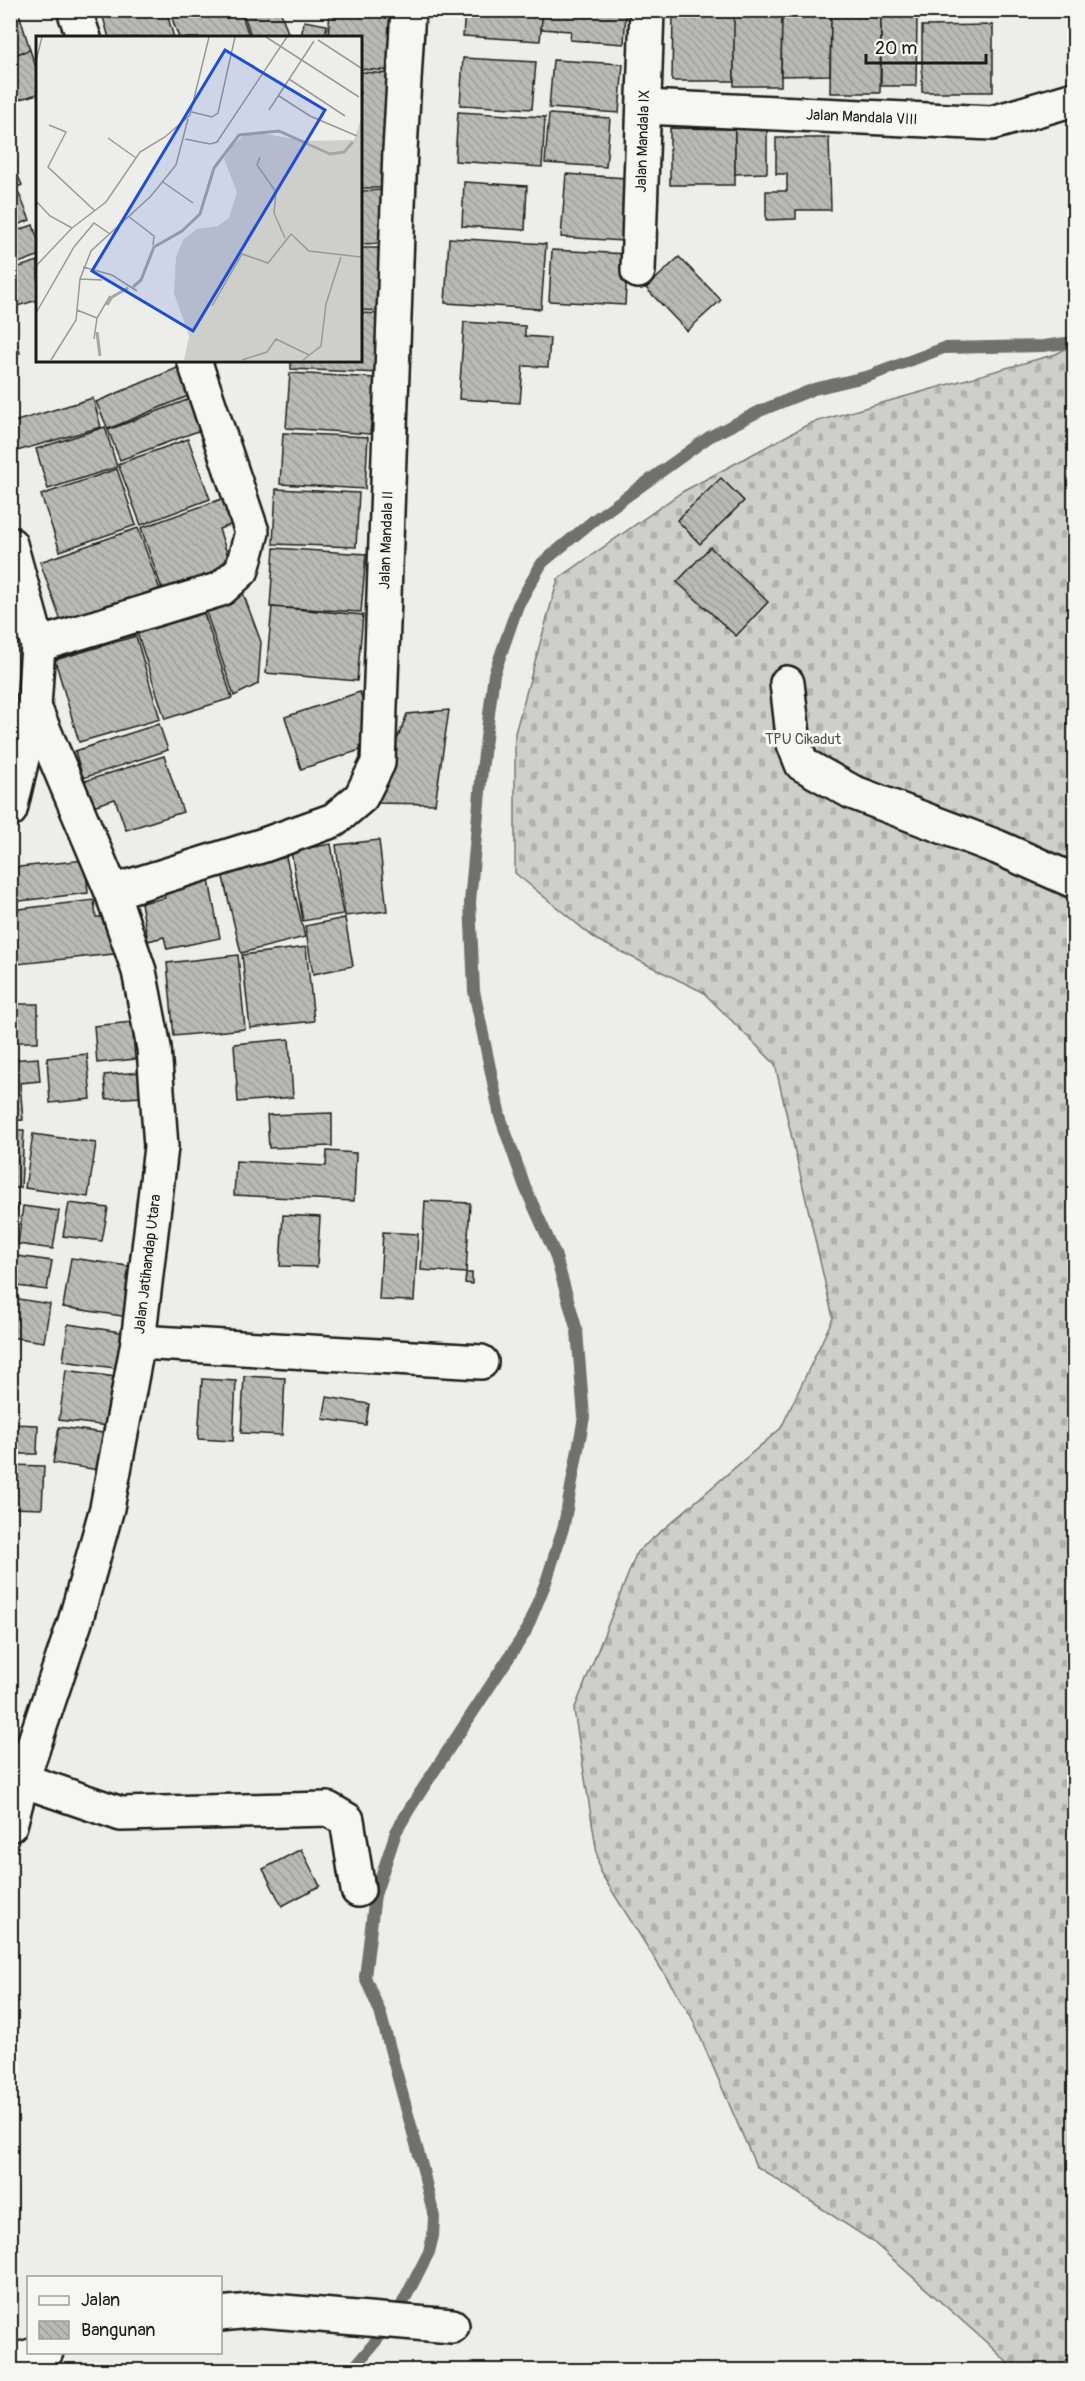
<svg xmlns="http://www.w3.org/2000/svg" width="1085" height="2381" viewBox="0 0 1085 2381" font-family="Pangolin,sans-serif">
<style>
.cemetery{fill:url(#cemetery-stones);stroke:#757574;stroke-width:1.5}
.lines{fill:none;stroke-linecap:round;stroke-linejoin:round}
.stream{stroke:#6f6f6d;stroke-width:12}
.building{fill:url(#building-back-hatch);stroke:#1c1c1c;stroke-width:1.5}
.minor-casing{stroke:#1c1c1c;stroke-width:38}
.minor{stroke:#f6f6f2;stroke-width:33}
.labels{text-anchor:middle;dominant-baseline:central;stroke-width:6;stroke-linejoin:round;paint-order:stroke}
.street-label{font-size:15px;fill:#1c1c1c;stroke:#f6f6f2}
.park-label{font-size:15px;fill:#515151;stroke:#f6f6f2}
.inset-river{fill:none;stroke:#a6a6a3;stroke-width:3}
.inset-road{fill:none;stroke:#999997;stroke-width:1.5}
.view{fill:#1d4ed8;fill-opacity:0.15;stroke:#1d4ed8;stroke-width:3}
.inset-edge{fill:none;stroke:#1c1c1c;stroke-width:3}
</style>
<defs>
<pattern id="cemetery-stones" width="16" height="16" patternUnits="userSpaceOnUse" patternTransform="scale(1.5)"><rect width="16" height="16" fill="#cececb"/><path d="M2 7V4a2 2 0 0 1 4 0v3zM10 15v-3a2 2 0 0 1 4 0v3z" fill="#b0b0ae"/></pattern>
<pattern id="building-back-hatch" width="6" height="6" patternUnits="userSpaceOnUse" patternTransform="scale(1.5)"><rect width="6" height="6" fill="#b9b9b6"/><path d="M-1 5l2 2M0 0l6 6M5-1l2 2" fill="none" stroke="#9e9e9c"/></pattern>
</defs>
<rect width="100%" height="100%" fill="#edede9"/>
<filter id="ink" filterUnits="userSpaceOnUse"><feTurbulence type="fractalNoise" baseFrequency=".0167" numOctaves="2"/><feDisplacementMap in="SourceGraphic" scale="12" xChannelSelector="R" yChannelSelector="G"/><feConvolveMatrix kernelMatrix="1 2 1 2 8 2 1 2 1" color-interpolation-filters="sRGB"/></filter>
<g filter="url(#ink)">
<path class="cemetery" d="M1074 344V2370H1015L986 2342 872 2241 756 2166 691 2016 600 1872 574 1710 637 1552 781 1428 833 1318 775 1064 703 992 597 940 515 873V733L558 579 682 492 811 423 1056 354Z"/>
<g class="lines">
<path class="stream" d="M352 2370 395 2318 429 2252 433 2236 434 2217 422 2166 380 2012 365 1977 375 1895 396 1832 410 1808 525 1633 546 1582 564 1525 584 1417 577 1331 555 1254 525 1187 500 1116 474 991 470 902 482 770 494 674 518 605 542 563 594 520 709 437 760 411 814 389 869 376 944 348 1043 346 1074 342"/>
</g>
<g class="building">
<path d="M18 10 30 50 10 56V13Z"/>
<path d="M126 10H166L174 38H109L103 17Z"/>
<path d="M169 10H240L250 38H179Z"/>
<path d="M242 10H280L288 33 275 38H252Z"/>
<path d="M465 10H543L540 41 463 36Z"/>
<path d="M543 10H626L624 44 570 40 571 31 541 29Z"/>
<path d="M673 10H735L734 81H672Z"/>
<path d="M330 11 398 15 394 71 360 69V38H328Z"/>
<path d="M734 16H782L781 86H734Z"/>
<path d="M782 16H831L830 75 781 76Z"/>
<path d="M831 16H881L880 93H830Z"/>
<path d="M881 16H917L916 86H881Z"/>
<path d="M304 21 327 25 325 38H301Z"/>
<path d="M993 25V92H922V26Z"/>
<path d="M30 50 38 73V94L10 102V56Z"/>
<path d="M463 58 536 62 532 109 460 105Z"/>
<path d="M553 60 623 64 619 113 549 108Z"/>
<path d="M360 72 393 74 388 188H360Z"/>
<path d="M458 112 545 117 542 167 455 161Z"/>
<path d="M549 114 610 118 606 167 545 163Z"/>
<path d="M670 128 735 129V185H670Z"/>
<path d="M735 129H767V173L735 174Z"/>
<path d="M776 138H829L831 210H796V219L766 220V191H787V174H776Z"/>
<path d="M10 157 22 185 10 190Z"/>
<path d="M566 174 627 178 623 241 561 237Z"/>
<path d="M464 182 527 186 525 230 462 226Z"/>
<path d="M17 189 30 220 10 228V192Z"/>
<path d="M386 190 387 243 360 244V191Z"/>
<path d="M33 225 38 240V256L10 266V233Z"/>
<path d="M449 238 546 244 541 309 445 303Z"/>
<path d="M360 248H387L385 311 360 310Z"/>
<path d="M552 250 628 254 625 305 549 301Z"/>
<path d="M679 257 721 300 687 331 646 288Z"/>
<path d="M38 261V300L10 308V270Z"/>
<path d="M360 313 383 314 381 373 291 369V360H360Z"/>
<path d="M10 319 20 353 10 355Z"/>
<path d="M464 322 525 326V336L550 338 548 367 523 366 520 403 459 399Z"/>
<path d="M182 366 193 394 108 429 96 402Z"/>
<path d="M290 373 375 378 370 434 286 428Z"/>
<path d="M195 397 206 428 120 460 108 430Z"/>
<path d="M93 398 101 427 10 453V423Z"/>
<path d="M105 427 117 467 48 489 36 449Z"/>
<path d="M283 433 368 437 365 489 280 484Z"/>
<path d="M188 439 210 499 141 525 118 464Z"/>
<path d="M117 469 136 525 60 551 41 495Z"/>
<path d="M721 478 744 501 700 544 677 520Z"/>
<path d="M276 489 359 493 356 547 273 544Z"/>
<path d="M230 496 239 522 219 529 232 568 163 592 141 528Z"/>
<path d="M138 528 160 590 62 624 40 562Z"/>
<path d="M710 547 768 602 736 636 677 582Z"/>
<path d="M274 548 366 554 361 612 270 607Z"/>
<path d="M243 593 261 642 258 684 234 696 205 609Z"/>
<path d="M272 607 363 615 357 681 266 673Z"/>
<path d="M203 610 232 698 165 719 137 632Z"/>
<path d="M136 636 160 719 79 742 55 660Z"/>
<path d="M360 692 376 745 301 769 285 717Z"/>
<path d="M449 710 435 804 373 803 407 714Z"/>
<path d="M159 724 168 750 83 778 75 751Z"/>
<path d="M164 756 183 812 126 830 115 799 90 807 82 782Z"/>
<path d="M379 840 387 911 345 916 336 845Z"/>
<path d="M331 844 343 914 303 921 291 851Z"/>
<path d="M286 857 305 937 241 953 222 873Z"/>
<path d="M85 860 88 893 12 902 10 868Z"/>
<path d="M208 875 220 938 167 949 164 937 148 941 141 903 165 898 162 884Z"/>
<path d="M94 900 96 917H116L123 953 17 964V956L10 957V929H13L11 910Z"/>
<path d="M345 918 353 966 313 974 305 926Z"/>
<path d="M306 947 314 1021 250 1028 242 955Z"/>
<path d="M238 955 245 1029 174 1036 167 963Z"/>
<rect x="10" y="1004" width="28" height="38"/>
<path d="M132 1022 135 1059 97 1063 94 1026Z"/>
<path d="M289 1039 293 1097 238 1102 234 1044Z"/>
<path d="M87 1054 91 1099 50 1103 47 1058Z"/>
<path d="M38 1058 40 1081 20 1083 23 1120 10 1121V1060Z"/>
<path d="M141 1072 143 1097 106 1099 104 1075Z"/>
<path d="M332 1113V1146L269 1148 267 1115Z"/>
<path d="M10 1130H24L21 1188H10Z"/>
<path d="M33 1134 96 1143 88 1197 25 1188Z"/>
<path d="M327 1151 356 1153 354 1201 234 1195 236 1161 326 1166Z"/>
<path d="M425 1201 470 1203 466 1273 421 1270Z"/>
<path d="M69 1203 108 1208 102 1241 63 1236Z"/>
<path d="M10 1204 18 1205 11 1245H10Z"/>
<path d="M23 1206 59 1211 53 1249 18 1244Z"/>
<path d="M283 1215 320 1217 317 1267 280 1266Z"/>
<path d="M383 1232 418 1234 414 1301 379 1300Z"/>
<path d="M10 1255 52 1261 47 1290 10 1285Z"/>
<path d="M71 1258 135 1267 128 1317 63 1307Z"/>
<path d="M466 1273H472V1284L465 1283Z"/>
<path d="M12 1298 50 1304 44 1342 10 1337Z"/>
<path d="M68 1324 127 1333 122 1369 63 1361Z"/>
<path d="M66 1370 115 1377 108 1426 59 1420Z"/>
<path d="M244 1376 285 1378 282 1435 241 1433Z"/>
<path d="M202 1379 236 1381 233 1441 198 1439Z"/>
<path d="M327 1397 369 1404 366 1425 323 1419Z"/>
<path d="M10 1424 38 1425 37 1454H10Z"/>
<path d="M59 1427 103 1433 98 1470 53 1463Z"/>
<path d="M10 1465 44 1466 42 1509 10 1508Z"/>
<path d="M301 1849 320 1886 282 1906 263 1869Z"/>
</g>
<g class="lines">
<g class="minor-casing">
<g id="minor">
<path d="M74 10 84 38"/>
<path id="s1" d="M644 107 992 123 1074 99"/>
<path id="s2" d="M638 271 647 10"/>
<path d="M10 544 38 645 34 707 10 810"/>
<path d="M38 645 221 589 242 570 252 532 194 360"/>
<path d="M787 683 794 744 802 764 852 792 997 847 1074 881"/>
<path id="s3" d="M112 892 264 845 334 820 361 797 378 763 400 150 408 10"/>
<path d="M138 1342 481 1362"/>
<path d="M22 1780 121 1814 328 1809 347 1820 358 1890"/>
<path id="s4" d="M10 1825 22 1780 75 1622 107 1508 138 1342 161 1147 154 1048 139 971 112 892 34 707"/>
<path d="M220 2314 260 2310 452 2326"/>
<path d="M10 2362 46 2352"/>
</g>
</g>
<use href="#minor" class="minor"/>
</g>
</g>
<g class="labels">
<g class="street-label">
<text stroke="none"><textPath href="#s1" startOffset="218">Jalan Mandala VIII</textPath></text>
<text stroke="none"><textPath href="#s2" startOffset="130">Jalan Mandala IX</textPath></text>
<text stroke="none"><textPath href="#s3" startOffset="530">Jalan Mandala II</textPath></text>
<text stroke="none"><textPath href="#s4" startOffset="579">Jalan Jatihandap Utara</textPath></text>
</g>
<g class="park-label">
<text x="803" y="739">TPU Cikadut</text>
</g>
</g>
<g transform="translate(36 36)">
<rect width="326" height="326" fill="#edede9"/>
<path d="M325 83V324H148L153 300 138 257 140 221 147 204 161 193 182 190 193 182 201 156 188 123 196 110 208 99 225 97 267 105 318 104Z" fill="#cececb"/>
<path class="inset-river" d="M97 251 105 244 118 211 146 195 164 178 178 132 203 99 243 95 294 118 308 116 317 106M71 269 76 261 92 252M61 296 64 320"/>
<path class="inset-road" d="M230 1 323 61M282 4 325 32M0 25 6 1M253 43 309 80M243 60 274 80 321 100M233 74 278 5M156 76 176 81 182 77 199 1M13 89 30 96 12 131 59 175M72 102 100 122M149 103 174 108 181 106 251 1M224 121 221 129 240 156 238 177 249 202M127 146 157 167M0 165 14 180 36 192M92 180 118 200 117 209M0 230 36 192 70 166 104 116 129 101 154 79 173 1M47 231 76 239 101 255M44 243 66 244M176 270 206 218 232 227 255 198 273 215 325 221M41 274 61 282M0 277 38 211 58 187 74 198M58 303 61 282 74 260M15 324 40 284 44 243 55 215 115 160 140 129 152 83M206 324 231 316 240 303 273 319M267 324 285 310 290 268 305 221"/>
<path class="view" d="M189 14 289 74 157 295 56 235Z"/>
<rect width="326" height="326" class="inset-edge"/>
</g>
<rect width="1085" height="2381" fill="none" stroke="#f6f6f2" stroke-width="36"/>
<rect x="18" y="18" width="1049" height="2345" fill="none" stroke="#1c1c1c" stroke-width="2" filter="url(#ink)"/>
<rect x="27" y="2276" width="195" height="78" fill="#f6f6f2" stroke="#9f9f9c" stroke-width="1.5"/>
<rect x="39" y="2296" width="30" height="9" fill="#f6f6f2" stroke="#9f9f9c" stroke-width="1.5"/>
<text x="81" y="2306" font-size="18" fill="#1c1c1c">Jalan</text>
<rect x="39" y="2321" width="30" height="18" fill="url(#building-back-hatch)" stroke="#9f9f9c" stroke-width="1.5"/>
<text x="81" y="2336" font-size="18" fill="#1c1c1c">Bangunan</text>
<path d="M866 54v9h120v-9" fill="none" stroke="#1c1c1c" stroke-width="3"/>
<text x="875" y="54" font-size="18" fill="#1c1c1c" stroke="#f6f6f2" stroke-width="4.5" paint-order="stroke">20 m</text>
</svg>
